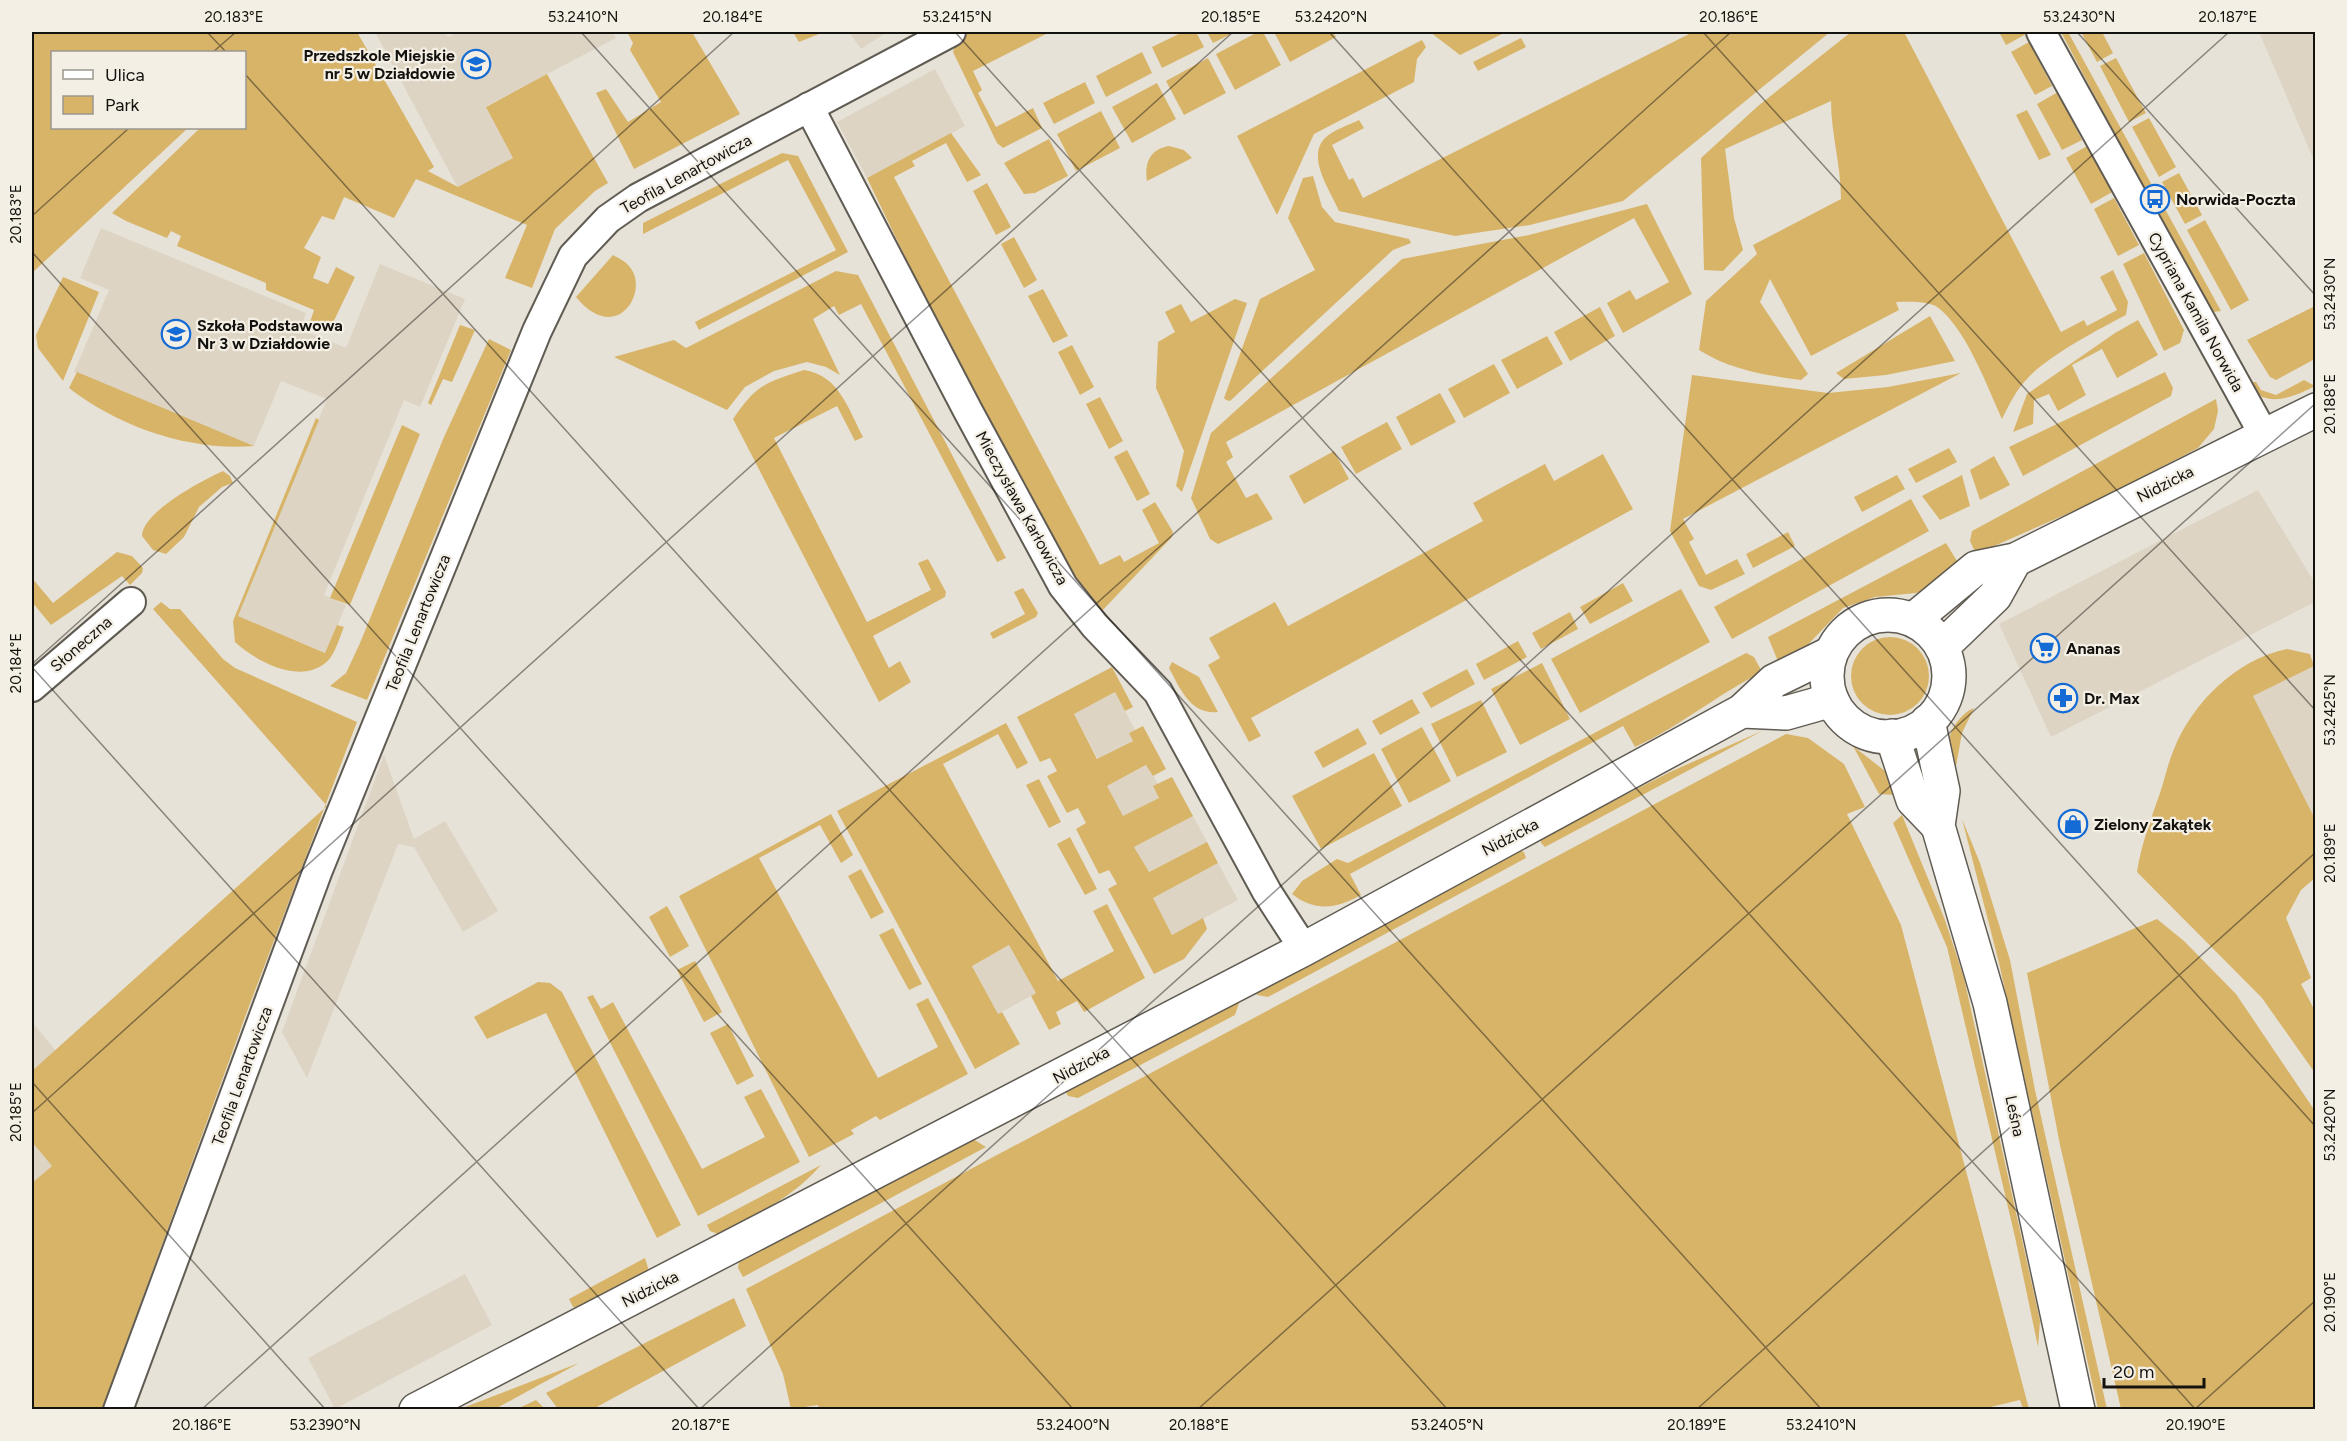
<svg xmlns="http://www.w3.org/2000/svg" width="2347" height="1441" viewBox="0 0 2347 1441" font-family="Figtree,sans-serif">
<style>
.built{fill:#ddd4c3}
.green{fill:#d8b469}
.lines{fill:none;stroke-linecap:round;stroke-linejoin:round}
.minor-casing{stroke:#605c53;stroke-width:32}
.tertiary-casing{stroke:#605c53;stroke-width:36}
.minor{stroke:#fff;stroke-width:28}
.tertiary{stroke:#fff;stroke-width:33}
.ticks{fill:none;stroke:#14120f;stroke-width:1.5;stroke-opacity:0.45}
.labels{text-anchor:middle;dominant-baseline:central;stroke-width:4.5;stroke-linejoin:round;paint-order:stroke}
.poi-label{font-size:16px;font-weight:bold;fill:#14120f;stroke:#f4efe4;text-anchor:start}
.street-label{font-size:16px;fill:#14120f;stroke:#f4efe4}
.neatline{fill:none;stroke:#14120f;stroke-width:2}
.ticks-label{font-size:15px;text-anchor:middle;fill:#14120f}
</style>
<rect width="100%" height="100%" fill="#e7e2d7"/>
<g class="built">
<path d="M375 32H444L448 37 458 32H612L616 38 486 106 513 158 458 188Z"/>
<path d="M849 32H887L861 49Z"/>
<path d="M2259 32H2315V163Z"/>
<path d="M935 69 965 126 867 178 837 122Z"/>
<path d="M101 228 306 313 300 329 346 348 380 264 465 299 420 407 404 400 324 595 346 605 326 653 238 616 327 399 281 381 254 446 74 372 109 290 80 278Z"/>
<path d="M2258 490 2315 583V602L2051 737 1999 624Z"/>
<path d="M2315 665V819L2253 696Z"/>
<path d="M1115 692 1135 730 1130 733 1134 740 1098 759 1074 714Z"/>
<path d="M384 755 414 839 445 821 498 911 463 932 414 847 398 844 307 1078 282 1032Z"/>
<path d="M1147 765 1158 784 1153 787 1159 798 1123 817 1107 786Z"/>
<path d="M1193 816 1207 842 1148 872 1134 847Z"/>
<path d="M1218 863 1238 900 1172 935 1152 898Z"/>
<path d="M1010 945 1036 993 998 1014 972 965Z"/>
<path d="M32 1022 56 1051 32 1071Z"/>
<path d="M32 1142 52 1166 32 1183Z"/>
<path d="M465 1274 492 1325 335 1409 308 1358Z"/>
</g>
<g class="green">
<path d="M32 32H357L434 167 428 171 458 187 513 158 486 107 547 74 608 183 595 191 555 229 532 288 505 278 527 225 416 179 394 218 344 197 334 220 322 216 304 248 321 257 313 278 328 284 336 267 355 277 328 333 309 325 314 310 266 290V283L177 246 181 236 171 231 167 238 126 221 112 213 200 128H244V52H52V128H188L32 273Z"/>
<path d="M627 32H692L740 114 634 169 596 93 606 89 628 122 661 102 630 50 633 43Z"/>
<path d="M793 32H824L799 42Z"/>
<path d="M972 32H1050L973 71 982 90 978 93 996 127 1033 108 1042 128 1003 148 997 143 953 52 957 39Z"/>
<path d="M1183 32H1196L1204 47 1162 68 1152 47Z"/>
<path d="M1207 32H1235L1213 43Z"/>
<path d="M1258 32H1263L1281 65 1235 90 1216 54Z"/>
<path d="M1274 32H1333L1336 37 1290 62Z"/>
<path d="M1430 32H1506L1460 55Z"/>
<path d="M1693 32H1830L1623 201 1530 225 1455 236 1339 211C1330 190 1306 157 1325 138 1333 130 1349 125 1359 120L1364 128 1332 145 1349 180 1353 178 1363 198Z"/>
<path d="M1851 32H1904L2061 332 2084 320 2087 326 2117 310 2100 277 2113 270 2128 302 2126 315C2099 329 2046 357 2027 379 2016 390 2009 405 2002 419 1987 386 1968 334 1941 310 1931 300 1909 302 1896 302L1899 310 1811 356 1770 279 1760 302 1808 374 1801 380C1764 375 1731 370 1699 350L1706 301 1757 254 1753 245 1841 199C1841 165 1831 134 1831 101L1725 149 1734 218 1743 250 1723 271 1704 270 1701 158 1758 106Z"/>
<path d="M1999 32H2027L2028 33 2006 45Z"/>
<path d="M2061 32H2068L2221 311 2213 312 2207 309Z"/>
<path d="M2081 32H2102L2113 53 2097 62Z"/>
<path d="M1521 38 1526 47 1478 71 1473 62Z"/>
<path d="M1422 40 1426 47 1417 59 1414 82 1314 134 1277 215 1237 136Z"/>
<path d="M2029 42 2052 86 2035 95 2011 52Z"/>
<path d="M1142 52 1152 73 1106 97 1096 76Z"/>
<path d="M1208 58 1226 93 1184 115 1166 81Z"/>
<path d="M2116 58 2146 113 2129 122 2100 66Z"/>
<path d="M1085 82 1095 103 1054 124 1043 103Z"/>
<path d="M1157 83 1176 119 1132 143 1112 107Z"/>
<path d="M2058 92 2082 140 2062 150 2037 104Z"/>
<path d="M2027 110 2051 155 2039 160 2016 115Z"/>
<path d="M1101 111 1120 148 1076 171 1057 134Z"/>
<path d="M2149 118 2176 167 2159 177 2132 127Z"/>
<path d="M951 133 981 175 967 182 946 143 912 161 915 166 894 177 1100 565 1120 555 1124 562 1159 543 1142 510 1155 502 1173 532 1172 537 1100 613 1085 596 1062 557 912 271 867 178Z"/>
<path d="M1049 139 1068 176 1035 193 1024 194 1004 163Z"/>
<path d="M2089 145 2114 191 2091 204 2066 158Z"/>
<path d="M1169 146 1184 150 1192 158 1147 181C1144 163 1150 149 1169 146Z"/>
<path d="M782 153 798 156 848 252 699 330 695 322 836 250 788 160 643 234V223Z"/>
<path d="M2179 173 2202 215 2185 224 2162 182Z"/>
<path d="M1313 176 1322 207 1335 222 1409 239 1411 243 1393 250 1230 401 1226 400 1224 398 1260 299 1315 270 1288 218 1303 178Z"/>
<path d="M987 183 1011 227 996 235 973 191Z"/>
<path d="M2114 198 2139 245 2118 256 2094 209Z"/>
<path d="M1647 204 1692 294 1623 333 1607 303 1630 290 1636 300 1669 282 1634 218 1226 442 1233 457 1226 462 1246 498 1257 493 1273 519 1218 544 1210 539 1191 498 1211 433 1402 259 1529 235Z"/>
<path d="M2205 220 2249 300 2231 310 2187 230Z"/>
<path d="M1014 237 1037 280 1024 288 1001 244Z"/>
<path d="M2144 253 2184 330 2180 343 2164 351 2123 264Z"/>
<path d="M613 255C618 258 625 261 629 266 651 290 617 347 576 297Z"/>
<path d="M836 271 858 275 1006 558 997 562 861 304 839 315 834 306 813 319 840 375 826 367 807 362 774 371 745 387 727 410 614 357 674 340 686 348Z"/>
<path d="M63 277 99 292 63 381 38 348 36 335Z"/>
<path d="M1043 289 1068 336 1053 343 1028 296Z"/>
<path d="M1235 299 1247 303 1182 492 1176 486 1184 451 1156 388 1158 342 1175 332 1165 312 1181 304 1191 322Z"/>
<path d="M2315 306V359L2276 380 2270 377 2247 340Z"/>
<path d="M1600 307 1615 336 1570 361 1554 332Z"/>
<path d="M1930 316 1955 361 1886 375 1844 379 1836 373Z"/>
<path d="M2138 320 2158 355 2117 378 2102 349 2072 365 2086 395 2058 411 2049 394 2034 400 2033 424 2013 432 2027 394 2115 333Z"/>
<path d="M460 325 475 330 452 382 443 379 431 405 428 403Z"/>
<path d="M1547 336 1563 364 1517 389 1501 360Z"/>
<path d="M489 339 511 350 367 700 330 686 346 673 360 643 444 437Z"/>
<path d="M1072 345 1094 387 1080 395 1058 352Z"/>
<path d="M1494 364 1510 393 1464 418 1448 389Z"/>
<path d="M804 370C839 375 848 409 863 437L855 441 837 406 774 438 867 622 931 590 918 563 928 559 946 592 945 597 873 636 889 668 900 661 911 682 879 702 733 419C757 384 765 383 804 370Z"/>
<path d="M77 372 254 446C189 451 121 428 69 388Z"/>
<path d="M2165 372 2173 388 2171 396 2023 476 2009 447Z"/>
<path d="M1961 373 1683 519 1694 539 1689 542 1706 575 1737 559 1745 574 1711 590 1699 586 1670 531 1692 375 1828 393 1888 387Z"/>
<path d="M2304 380 2315 386C2294 397 2263 411 2247 382H2256L2261 390 2276 395Z"/>
<path d="M1440 393 1456 422 1411 446 1396 417Z"/>
<path d="M1100 397 1123 441 1109 449 1086 404Z"/>
<path d="M2216 399 2218 411 2214 429 2198 448 2094 502 1976 554 1970 541 1972 531Z"/>
<path d="M316 418 319 420 238 616 325 653 337 625 344 627C339 638 335 657 324 664 297 684 256 661 235 642L233 621Z"/>
<path d="M1387 422 1402 449 1356 474 1341 447Z"/>
<path d="M402 425 420 434 350 605 330 598Z"/>
<path d="M1949 448 1957 462 1916 483 1908 469Z"/>
<path d="M1127 450 1150 494 1137 501 1114 457Z"/>
<path d="M1334 451 1349 479 1304 504 1289 476Z"/>
<path d="M1603 454 1633 509 1251 718 1261 736 1249 742 1208 665 1220 658 1209 638 1275 602 1288 626 1483 521 1473 503 1545 464 1554 481Z"/>
<path d="M1994 456 2010 485 1980 500 1970 470Z"/>
<path d="M223 471 230 476 233 483 222 487 199 507 184 537 166 554 153 550 142 536C142 512 203 480 223 471Z"/>
<path d="M1897 475 1905 489 1862 512 1854 497Z"/>
<path d="M1962 475 1970 506 1940 520 1922 496Z"/>
<path d="M1911 499 1929 531 1732 639 1714 607Z"/>
<path d="M1788 532 1795 546 1753 568 1746 554Z"/>
<path d="M1946 543 1960 566 1932 588 1916 593 1875 597 1843 608 1797 656 1780 666 1768 637Z"/>
<path d="M117 552 132 556 143 568 142 573 130 585 122 576 51 625 32 602V578L53 603Z"/>
<path d="M1623 583 1633 601 1590 624 1580 607Z"/>
<path d="M1023 588 1038 613 1036 617 993 639 990 633 1025 614 1014 592Z"/>
<path d="M1681 589 1710 642 1580 713 1551 659Z"/>
<path d="M161 602 170 609H180L223 659 235 668 357 722 248 1009 102 1409H32V1183L52 1166 32 1142V1071L327 806 153 609Z"/>
<path d="M1570 612 1578 629 1541 649 1532 633Z"/>
<circle cx="1890" cy="676" r="39"/>
<path d="M1518 641 1527 657 1484 680 1476 664Z"/>
<path d="M2287 649 2310 654 2314 666 2253 696 2315 819V878L2301 890 2286 918 2311 978 2301 984 2315 1011V1073L2262 998 2137 872C2141 845 2151 819 2160 793 2165 778 2168 763 2174 749 2193 702 2237 659 2287 649Z"/>
<path d="M1746 653 1754 657 1762 672C1718 694 1679 727 1635 747L1623 726 1350 874 1361 895C1336 909 1315 912 1292 894L1302 881 1337 859 1348 863Z"/>
<path d="M1172 662 1199 677 1218 712C1190 715 1180 688 1169 668Z"/>
<path d="M1542 663 1570 719 1520 745 1491 689Z"/>
<path d="M1112 667 1133 707 1125 711 1115 692 1074 714 1097 759 1133 741 1129 733 1143 726 1166 769 1153 776 1146 765 1107 786 1123 816 1159 798 1153 786 1172 777 1193 816 1134 847 1149 872 1207 842 1218 863 1153 898 1172 935 1203 918 1207 929 1184 959 1154 974 1108 889 1117 884 1109 870 1099 874 1076 829 1086 823 1078 808 1067 813 1047 776 1057 771 1050 758 1040 762 1017 717Z"/>
<path d="M1467 669 1475 684 1431 708 1422 693Z"/>
<path d="M1412 699 1420 713 1380 735 1372 721Z"/>
<path d="M1481 700 1507 752 1457 777 1431 724Z"/>
<path d="M1974 708 1962 733 1955 772C1953 764 1950 755 1949 747 1947 732 1961 713 1974 708Z"/>
<path d="M1006 723 1028 763 1017 769 998 734 943 764 1058 981 1114 951 1093 911 1107 904 1145 978 1084 1012 1077 1001 1056 1012 1061 1024 1049 1030 1031 996 1036 993 1009 945 972 966 998 1014 1002 1012 1020 1044 975 1069 837 811Z"/>
<path d="M1422 727 1451 781 1409 803 1381 749Z"/>
<path d="M1358 728 1367 744 1323 768 1314 752Z"/>
<path d="M1764 730 1545 847 1541 843V838L1670 772Z"/>
<path d="M1786 734 1808 738 1844 764 1865 807 1847 814 1901 925 2029 1409H2023L2020 1400 1978 1410H819L818 1405 791 1409 783 1374 746 1289Z"/>
<path d="M1853 746 1885 771 1896 795 1879 794Z"/>
<path d="M1374 753 1402 806 1321 849 1292 796Z"/>
<path d="M1039 779 1061 822 1049 828 1026 785Z"/>
<path d="M831 814 853 855 841 863 820 825 759 858 878 1078 938 1047 916 1004 928 998 968 1074 880 1120 876 1116 851 1130 854 1134 809 1157 679 896Z"/>
<path d="M1902 815 1945 920 1964 978 2040 1321 2038 1347 2015 1237 1947 947 1893 823Z"/>
<path d="M1962 819 1980 863 2010 960 2035 1090 2107 1409H2098L1999 963Z"/>
<path d="M1070 837 1097 889 1085 895 1057 844Z"/>
<path d="M1518 850 1524 852 1526 858 1268 997 1257 995 1254 989Z"/>
<path d="M861 869 884 912 871 919 848 876Z"/>
<path d="M667 906 689 946 670 957 649 917Z"/>
<path d="M2157 919 2184 941 2236 994 2315 1111V1409H2121L2060 1145 2027 973Z"/>
<path d="M893 928 922 984 909 990 879 935Z"/>
<path d="M695 961 722 1012 704 1022 677 970Z"/>
<path d="M538 982 550 983 562 992 681 1225 657 1238 546 1013 487 1039 474 1017Z"/>
<path d="M593 995 601 1009 613 1002 702 1169 765 1137 744 1097 761 1089 800 1162 698 1216 587 997Z"/>
<path d="M1237 999 1239 1003 1235 1015 1078 1098 1068 1096 1064 1089Z"/>
<path d="M728 1024 754 1076 737 1085 710 1033Z"/>
<path d="M973 1139 986 1147 743 1277 738 1268 739 1262Z"/>
<path d="M821 1165C793 1197 758 1214 721 1235L710 1231 707 1225Z"/>
<path d="M645 1258 649 1271 581 1308 573 1307 569 1299Z"/>
<path d="M734 1298 746 1326 593 1409H558L546 1393Z"/>
<path d="M579 1363 495 1409H460Z"/>
<path d="M536 1400 545 1409H517Z"/>
</g>
<g class="lines">
<g class="minor-casing">
<g id="minor">
<path d="M2041 32 2264 435"/>
<path d="M809 107 968 411 1063 586 1095 626 1158 692 1267 892 1304 949"/>
<path d="M32 687 131 602"/>
<path d="M118 1410 318 870 537 331 573 256 608 219 638 198 951 32"/>
</g>
</g>
<g class="tertiary-casing">
<g id="tertiary">
<circle cx="1888" cy="676" r="61"/>
<path d="M1913 620 1976 568 2015 560 2316 410"/>
<path d="M1942 647 1995 596 2015 560"/>
<path d="M1742 711 1786 713 1832 700"/>
<path d="M1928 721 1943 791 1938 826 1990 1003 2078 1410"/>
<path d="M1892 736 1913 800 1938 826"/>
<path d="M416 1410 1304 949 1742 711 1774 681 1829 654"/>
</g>
</g>
<use href="#minor" class="minor"/>
<use href="#tertiary" class="tertiary"/>
</g>
<path class="ticks" d="M207 32 226 52M581 32 1822 1410M955 32 2196 1410M1329 32 2316 1127M1703 32 2316 711M2077 32 2316 296M213 52 236 32M244 73 1448 1410M32 216 129 128M32 252 1074 1410M32 664 734 32M32 667 700 1410M32 1082 326 1410M32 1113 1233 32M201 1410 1731 32M699 1410 2229 32M1197 1410 2316 403M1696 1410 2316 852M2194 1410 2316 1300"/>
<defs>
<g id="school-ring" transform="scale(1.5)"><circle r="9.5" fill="#f4efe4" stroke="#156bd5" stroke-width="1.5"/><path d="M0-5L7-2L0 1L-7-2ZM-4 1L0 2.5L4 1V4Q0 6-4 4Z" fill="#156bd5"/></g>
<g id="bus-ring" transform="scale(1.5)"><circle r="9.5" fill="#f4efe4" stroke="#156bd5" stroke-width="1.5"/><path d="M-5-6H5V4H4V6H2V4H-2V6H-4V4H-5ZM-3.5-4V0h7V-4ZM-3.5 1.2v1.5H-2V1.2ZM2 1.2v1.5H3.5V1.2Z" fill="#156bd5"/></g>
<g id="supermarket-ring" transform="scale(1.5)"><circle r="9.5" fill="#f4efe4" stroke="#156bd5" stroke-width="1.5"/><path d="M-6-5.5h2.5l.6 2H6L4.5 2H-2.5L-4.4-4H-6ZM-1.5 3.2a1.3 1.3 0 1 0 .1 0ZM3 3.2a1.3 1.3 0 1 0 .1 0Z" fill="#156bd5"/></g>
<g id="pharmacy-ring" transform="scale(1.5)"><circle r="9.5" fill="#f4efe4" stroke="#156bd5" stroke-width="1.5"/><path d="M-2-6h4v4h4v4h-4v4h-4v-4h-4v-4h4Z" fill="#156bd5"/></g>
<g id="shop-ring" transform="scale(1.5)"><circle r="9.5" fill="#f4efe4" stroke="#156bd5" stroke-width="1.5"/><path d="M-5-2.5h2.3a2.7 3.5 0 0 1 5.4 0H5L5.5 6h-11ZM-1.5-2.5h3a1.5 2.3 0 0 0-3 0Z" fill="#156bd5"/></g>
</defs>
<g fill-rule="evenodd">
<use href="#school-ring" x="476" y="64"/>
<use href="#bus-ring" x="2155" y="199"/>
<use href="#school-ring" x="176" y="334"/>
<use href="#supermarket-ring" x="2045" y="648"/>
<use href="#pharmacy-ring" x="2063" y="698"/>
<use href="#shop-ring" x="2073" y="824"/>
</g>
<g class="labels">
<g class="poi-label">
<text x="455" y="55" text-anchor="end">Przedszkole Miejskie<tspan x="455" dy="18">nr 5 w Działdowie</tspan></text>
<text x="2176" y="199">Norwida-Poczta</text>
<text x="197" y="325">Szkoła Podstawowa<tspan x="197" dy="18">Nr 3 w Działdowie</tspan></text>
<text x="2066" y="648">Ananas</text>
<text x="2084" y="698">Dr. Max</text>
<text x="2094" y="824">Zielony Zakątek</text>
</g>
<g class="street-label">
<text transform="translate(686 174) rotate(-29)">Teofila Lenartowicza</text>
<text transform="translate(2196 312) rotate(61)">Cypriana Kamila Norwida</text>
<text transform="translate(2165 484) rotate(-27)">Nidzicka</text>
<text transform="translate(1022 508) rotate(61)">Mieczysława Karłowicza</text>
<text transform="translate(418 623) rotate(-68)">Teofila Lenartowicza</text>
<text transform="translate(81 644) rotate(-41)">Słoneczna</text>
<text transform="translate(1510 837) rotate(-28)">Nidzicka</text>
<text transform="translate(1081 1065) rotate(-28)">Nidzicka</text>
<text transform="translate(242 1076) rotate(-70)">Teofila Lenartowicza</text>
<text transform="translate(2015 1116) rotate(78)">Leśna</text>
<text transform="translate(650 1289) rotate(-27)">Nidzicka</text>
</g>
</g>
<rect width="2347" height="1441" fill="none" stroke="#f4efe4" stroke-width="66"/>
<rect x="51" y="51" width="195" height="78" fill="#f4efe4" stroke="#9a978f" stroke-width="1.5"/>
<rect x="63" y="70" width="30" height="9" fill="#ffffff" stroke="#9a978f" stroke-width="1.5"/>
<text x="105" y="81" font-size="18" fill="#14120f">Ulica</text>
<rect x="63" y="96" width="30" height="18" fill="#d8b469" stroke="#9a978f" stroke-width="1.5"/>
<text x="105" y="111" font-size="18" fill="#14120f">Park</text>
<path d="M2104 1378v9h100v-9" fill="none" stroke="#14120f" stroke-width="3"/>
<text x="2113" y="1378" font-size="18" fill="#14120f" stroke="#f4efe4" stroke-width="4.5" paint-order="stroke">20 m</text>
<rect x="33" y="33" width="2281" height="1375" class="neatline"/>
<g class="ticks-label">
<text x="234" y="22">20.183°E</text>
<text x="583" y="22">53.2410°N</text>
<text x="733" y="22">20.184°E</text>
<text x="957" y="22">53.2415°N</text>
<text x="1231" y="22">20.185°E</text>
<text x="1331" y="22">53.2420°N</text>
<text x="1729" y="22">20.186°E</text>
<text x="2079" y="22">53.2430°N</text>
<text x="2228" y="22">20.187°E</text>
<text transform="translate(16 214) rotate(-90)" y="5">20.183°E</text>
<text transform="translate(2330 294) rotate(-90)" y="5">53.2430°N</text>
<text transform="translate(2330 404) rotate(-90)" y="5">20.188°E</text>
<text transform="translate(16 663) rotate(-90)" y="5">20.184°E</text>
<text transform="translate(2330 710) rotate(-90)" y="5">53.2425°N</text>
<text transform="translate(2330 853) rotate(-90)" y="5">20.189°E</text>
<text transform="translate(16 1112) rotate(-90)" y="5">20.185°E</text>
<text transform="translate(2330 1125) rotate(-90)" y="5">53.2420°N</text>
<text transform="translate(2330 1302) rotate(-90)" y="5">20.190°E</text>
<text x="202" y="1430">20.186°E</text>
<text x="325" y="1430">53.2390°N</text>
<text x="701" y="1430">20.187°E</text>
<text x="1073" y="1430">53.2400°N</text>
<text x="1199" y="1430">20.188°E</text>
<text x="1447" y="1430">53.2405°N</text>
<text x="1697" y="1430">20.189°E</text>
<text x="1821" y="1430">53.2410°N</text>
<text x="2196" y="1430">20.190°E</text>
</g>
</svg>
